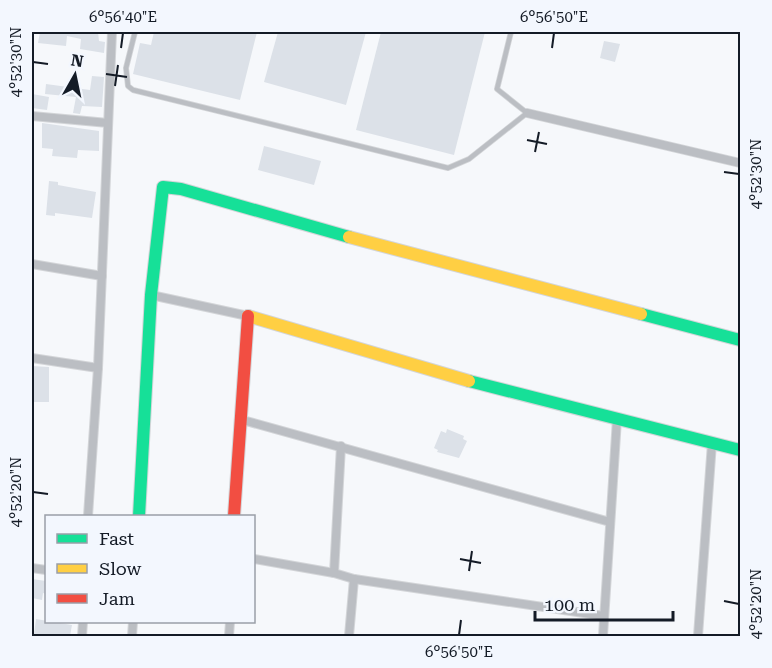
<svg xmlns="http://www.w3.org/2000/svg" width="772" height="668" viewBox="0 0 772 668" font-family="'Roboto Serif',serif">
<style>
.building{fill:#dce1e8}
.lines{fill:none;stroke-linecap:round;stroke-linejoin:round}
.lane-casing{stroke:#d3d5d8;stroke-width:6}
.street-casing{stroke:#d3d5d8;stroke-width:10}
.fast-casing{stroke:#d3d5d8;stroke-width:14}
.slow-casing{stroke:#d3d5d8;stroke-width:14}
.jam-casing{stroke:#d3d5d8;stroke-width:14}
.lane{stroke:#bbbec3;stroke-width:4.5}
.street{stroke:#bbbec3;stroke-width:8}
.fast{stroke:#16e098;stroke-width:12}
.slow{stroke:#ffcf43;stroke-width:12}
.jam{stroke:#f24e42;stroke-width:12}
.ticks{fill:none;stroke:#141b26;stroke-width:2}
.neatline{fill:none;stroke:#141b26;stroke-width:2}
.ticks-label{font-size:15px;text-anchor:middle;fill:#141b26}
</style>
<rect width="100%" height="100%" fill="#f6f8fb"/>
<g class="building">
<path d="M40 32H98L99 41 105 42 104 53 80 49 81 39 67 36 66 46 38 43Z"/>
<path d="M154 32 167 34V32H257L240 100 133 74 140 43 151 45Z"/>
<path d="M278 32H366L346 105 264 82Z"/>
<path d="M381 32H485L454 155 356 130Z"/>
<path d="M604 41 620 44 615 62 600 58Z"/>
<path d="M92 76 104 77 102 107 82 106 80 114 73 113 76 97 45 94 46 84 90 90Z"/>
<path d="M32 94 49 97 47 110 32 108Z"/>
<path d="M42 123 99 131V151L78 150 77 158 52 156 53 149 42 148Z"/>
<path d="M264 146 321 161 314 185 258 170Z"/>
<path d="M49 181 58 182V185L96 192 92 218 55 213V216L46 215Z"/>
<path d="M32 366 49 367V402H32Z"/>
<path d="M447 429 464 436 463 439 467 441 459 458 437 452 438 450 434 448 441 431 446 433Z"/>
<path d="M32 579 46 581V594L43 593 42 600 32 598Z"/>
<path d="M36 619 72 625 70 636 34 634Z"/>
</g>
<g class="lines">
<g class="lane-casing">
<path id="lane" d="M135 32 126 68 128 86 133 90 448 168 469 159 527 113 497 89 511 32"/>
</g>
<g class="street-casing">
<g id="street">
<path d="M527 113 740 163"/>
<path d="M32 116 108 123"/>
<path d="M32 264 102 276"/>
<path d="M151 295 248 316"/>
<path d="M32 358 98 368"/>
<path d="M239 419 610 522"/>
<path d="M341 446 334 573 354 579 604 616"/>
<path d="M88 516 98 368 112 32"/>
<path d="M254 559 334 573"/>
<path d="M32 568 46 570"/>
<path d="M82 636 83 622"/>
<path d="M132 636 133 622"/>
<path d="M229 636 230 622"/>
<path d="M349 636 354 579"/>
<path d="M603 636 617 419"/>
<path d="M698 636 712 443"/>
</g>
</g>
<g class="fast-casing">
<g id="fast">
<path d="M641 314 740 340"/>
<path d="M469 381 740 450"/>
<path d="M139 516 151 295 163 187 181 189 349 237"/>
</g>
</g>
<g class="slow-casing">
<g id="slow">
<path d="M349 237 641 314"/>
<path d="M248 316 469 381"/>
</g>
</g>
<g class="jam-casing">
<path id="jam" d="M234 516 248 316"/>
</g>
<use href="#lane" class="lane"/>
<use href="#street" class="street"/>
<use href="#fast" class="fast"/>
<use href="#slow" class="slow"/>
<use href="#jam" class="jam"/>
</g>
<path class="ticks" d="M121 48 123 33M552 48 554 33M33 62 48 64M106 74 127 77M115 86 118 65M527 140 547 144M535 152 539 132M724 172 739 174M33 492 48 494M460 559 481 563M469 571 472 551M724 601 739 604M459 635 461 620"/>
<rect width="772" height="668" fill="none" stroke="#f3f7fe" stroke-width="66"/>
<rect x="45" y="515" width="210" height="108" fill="#f3f7fe" stroke="#9a9fa8" stroke-width="1.5"/>
<rect x="57" y="534" width="30" height="9" fill="#16e098" stroke="#9a9fa8" stroke-width="1.5"/>
<text x="99" y="545" font-size="18" fill="#141b26">Fast</text>
<rect x="57" y="564" width="30" height="9" fill="#ffcf43" stroke="#9a9fa8" stroke-width="1.5"/>
<text x="99" y="575" font-size="18" fill="#141b26">Slow</text>
<rect x="57" y="594" width="30" height="9" fill="#f24e42" stroke="#9a9fa8" stroke-width="1.5"/>
<text x="99" y="605" font-size="18" fill="#141b26">Jam</text>
<g transform="translate(75 75) rotate(9)" stroke="#f3f7fe" stroke-width="4.5" paint-order="stroke">
<path d="M0-4.5L10 22L0 15L-10 22Z" fill="#141b26"/>
<text y="-9" font-size="16" font-weight="bold" text-anchor="middle" fill="#141b26">N</text>
</g>
<path d="M535 611v9h138v-9" fill="none" stroke="#141b26" stroke-width="3"/>
<text x="544" y="611" font-size="18" fill="#141b26" stroke="#f3f7fe" stroke-width="4.5" paint-order="stroke">100 m</text>
<rect x="33" y="33" width="706" height="602" class="neatline"/>
<g class="ticks-label">
<text x="123" y="22">6°56'40"E</text>
<text x="554" y="22">6°56'50"E</text>
<text transform="translate(16 62) rotate(-90)" y="5">4°52'30"N</text>
<text transform="translate(756 174) rotate(-90)" y="5">4°52'30"N</text>
<text transform="translate(16 492) rotate(-90)" y="5">4°52'20"N</text>
<text transform="translate(756 604) rotate(-90)" y="5">4°52'20"N</text>
<text x="459" y="657">6°56'50"E</text>
</g>
</svg>
